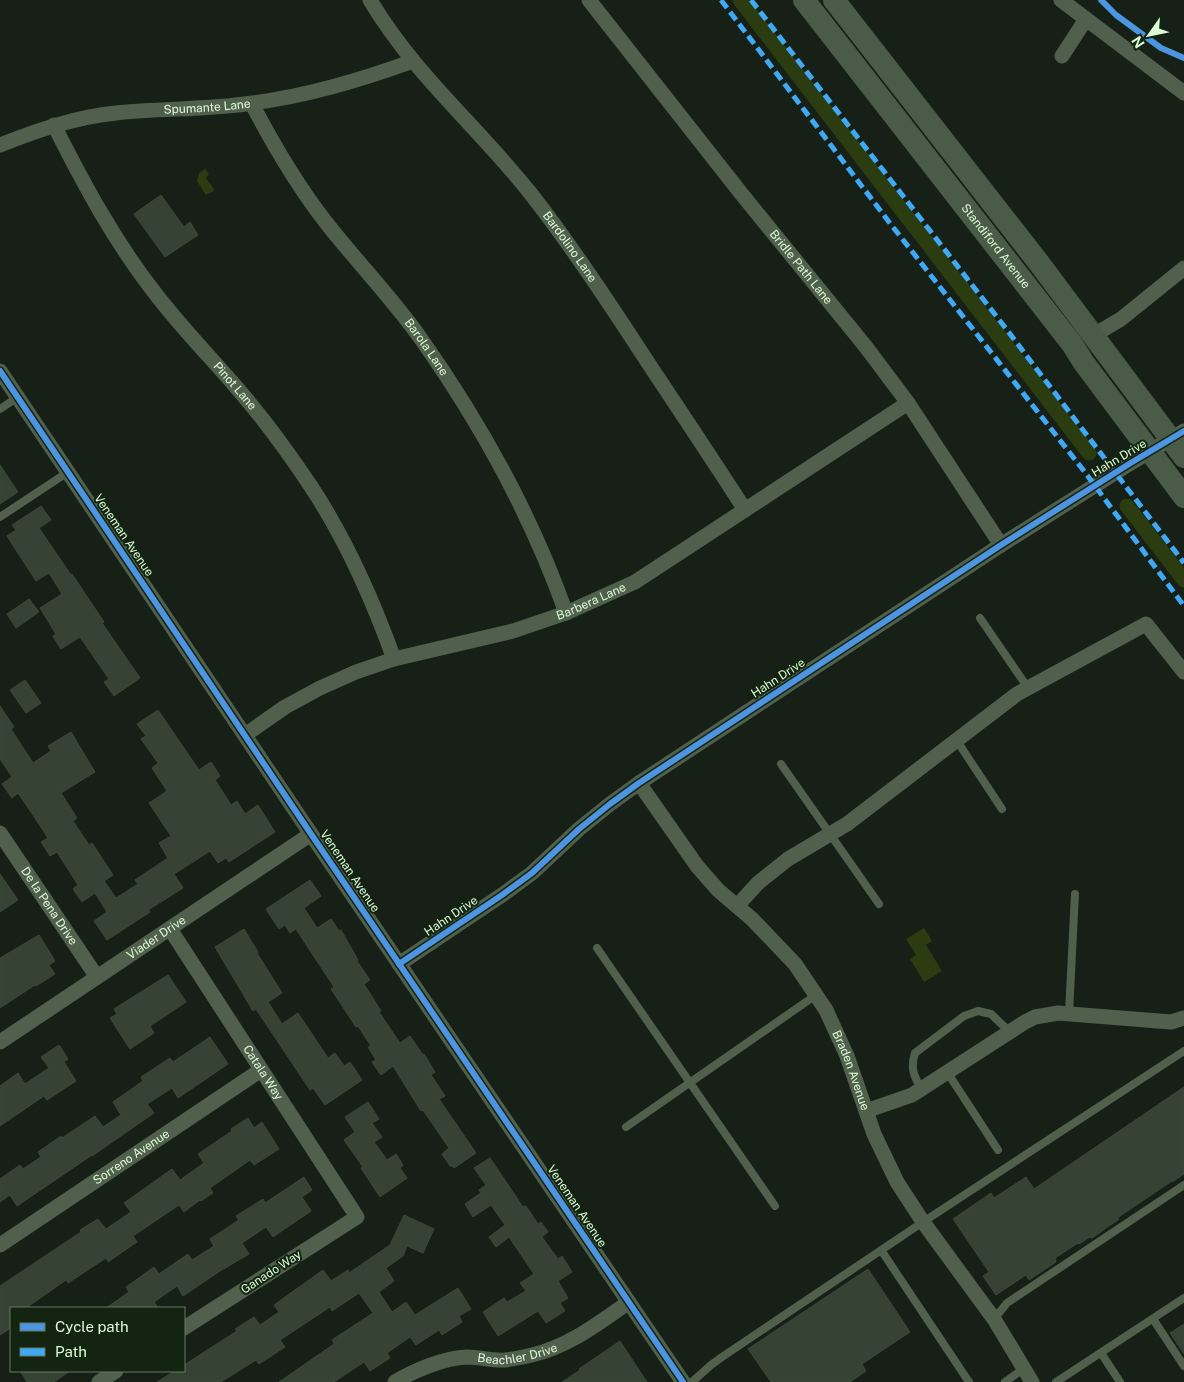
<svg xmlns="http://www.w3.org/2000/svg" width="1184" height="1382" viewBox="0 0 1184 1382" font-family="'Public Sans',sans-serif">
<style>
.water{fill:#2b3c11}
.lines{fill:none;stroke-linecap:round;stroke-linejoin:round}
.canal{stroke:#2b3c11;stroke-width:15}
.building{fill:#354234;stroke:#3b4939}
.lane{stroke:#50604c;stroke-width:8}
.street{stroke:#50604c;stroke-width:15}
.secondary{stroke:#4a5c47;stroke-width:22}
.quiet{stroke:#3fa9f5;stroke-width:5;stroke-dasharray:10 5;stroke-linecap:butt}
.cycleway-casing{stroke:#132511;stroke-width:9}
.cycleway{stroke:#4d94e3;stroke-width:6}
.labels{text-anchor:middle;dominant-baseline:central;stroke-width:4;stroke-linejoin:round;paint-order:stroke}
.street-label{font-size:12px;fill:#defbd9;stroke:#132511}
</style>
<rect width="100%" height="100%" fill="#162016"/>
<g class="water">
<path d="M205 169 209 174 206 178 213 188 214 191 206 195 197 181 199 173Z"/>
<path d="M924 928 932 941 926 945 942 971 924 982 910 959 916 955 906 939Z"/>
</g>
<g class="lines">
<g class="canal">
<path d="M740 0 1089 453"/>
<path d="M1127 506 1184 580"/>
</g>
</g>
<g class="building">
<path d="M161 195 184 227 190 222 198 235 165 257 134 214Z"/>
<path d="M0 465 18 492 0 504Z"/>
<path d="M41 506 51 520 39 528 71 575 72 574 104 622 102 623 140 678 114 696 104 682 109 679 80 637 61 649 53 636 56 634 40 608 62 594 49 573 36 581 7 536 16 530 12 525Z"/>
<path d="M29 599 39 612 16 628 7 614Z"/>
<path d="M25 680 41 703 26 713 10 690Z"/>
<path d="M0 706 14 727 11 729 33 763 51 751 48 746 71 732 95 772 61 793 77 818 73 821 89 845 92 843 113 875 104 881 116 898 138 884 135 880 168 858 159 843 171 836 149 803 167 791 152 768 158 763 141 739 146 736 137 724 158 710 199 770 211 762 220 776 215 780 231 805 237 801 245 814 258 805 275 832 229 862 226 858 218 863 210 851 174 874 183 888 148 910 150 912 107 940 94 921 107 912 95 893 82 902 73 889 78 885 57 852 50 856 41 842 48 838 31 812 18 793 12 798 2 784 12 777 0 759Z"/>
<path d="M0 874 18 900 0 912Z"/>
<path d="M310 880 321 896 304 908 317 928 331 919 339 931 341 930 358 960 357 961 370 980 364 984 381 1011 379 1012 400 1043 410 1036 423 1055 424 1054 435 1072 431 1075 445 1096 439 1099 476 1153 454 1168 452 1166H450L442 1154 449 1148 423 1110 421 1111 393 1066 381 1075 372 1062 376 1060 368 1047 371 1046 358 1026 356 1027 331 989 334 987 296 929 290 933 285 925 279 929 266 909Z"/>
<path d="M244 929 258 952 257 953 282 993 268 1002 282 1024 298 1013 328 1058 335 1053 344 1066 350 1062 362 1080 325 1105 313 1088 310 1090 256 1009 253 1011 215 947Z"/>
<path d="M39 935 55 961 49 965 55 974 36 986 35 985 0 1008V958Z"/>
<path d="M168 975 186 1002 150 1026 154 1033 130 1049 110 1018 117 1014 114 1009Z"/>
<path d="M210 1037 228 1064 178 1098 172 1088 147 1104 154 1113 92 1156V1155L17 1206 10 1195 0 1202V1179L20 1165 23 1169 41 1157 38 1152 61 1136 62 1138 95 1116 103 1127 121 1115 113 1102 143 1081 141 1077 170 1058 173 1062Z"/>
<path d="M59 1045 68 1059 64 1062 76 1081 47 1100 44 1096 0 1126V1086L18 1073 25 1084 49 1068 41 1057Z"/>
<path d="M1184 1087V1174L1172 1182V1181L1117 1218 1119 1219 1092 1238 1090 1237 1079 1244 1078 1243 1055 1258 1056 1262 1029 1280 1026 1275 996 1295 983 1276 989 1272 953 1219 991 1193 994 1198 1026 1177 1034 1189Z"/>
<path d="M368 1102 379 1119 372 1123 382 1137 374 1142 387 1160 396 1154 403 1165 400 1168 407 1178 380 1197 361 1168 363 1167 344 1140 355 1132 345 1117Z"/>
<path d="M248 1118 254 1128 262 1122 279 1149 254 1165 250 1160 210 1188 213 1193 201 1201 200 1200 184 1212 179 1205 133 1236 137 1242 108 1262 106 1258 68 1283 66 1280 26 1308H11V1328L0 1335V1286L81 1232 80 1230 98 1219 106 1229 131 1212 124 1203 172 1169 180 1180 204 1163 198 1154 232 1131 231 1129Z"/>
<path d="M490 1158 523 1207 526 1206 538 1224 541 1222 548 1232 542 1237 558 1259 562 1256 572 1272 558 1281 568 1298 560 1303 565 1311 546 1323 538 1311 498 1336 483 1312 504 1298 507 1302 526 1291 520 1283 534 1274 509 1237 496 1247 489 1237 505 1225 491 1205 473 1217 465 1204 481 1193 479 1190 486 1185 474 1168Z"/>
<path d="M304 1177 312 1190 302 1197 311 1211 273 1237 266 1227 242 1243 249 1254 220 1271 183 1296 177 1286 154 1302 158 1308H106L129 1292 126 1287 154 1267 159 1274 188 1254 192 1260 214 1246 210 1239 239 1220 236 1216 263 1199 265 1203Z"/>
<path d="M404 1215 434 1229 423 1253 407 1246 403 1256 386 1268 394 1281 379 1292 392 1312 406 1302 415 1315 458 1288 471 1309 459 1316 462 1322 442 1335 439 1330 416 1345 410 1337 387 1353 390 1358 370 1371 364 1362 334 1382H279L334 1344 332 1340 373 1313 359 1293 332 1311 330 1307 280 1340 285 1347 259 1364 256 1360 221 1382H157L175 1371H184V1365L237 1331 235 1329 254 1317 260 1325 279 1312 274 1305 323 1270 331 1281 348 1270 349 1273 390 1245Z"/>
<path d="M868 1269 910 1332 862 1364 866 1371 850 1382H771L748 1349Z"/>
<path d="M1184 1324V1354L1170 1333Z"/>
<path d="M620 1341 647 1382H562L580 1370 579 1369Z"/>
<path d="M20 1371H70L54 1382H27Z"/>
</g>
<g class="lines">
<g class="lane">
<path d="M0 409 18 397"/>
<path d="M0 517 68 472"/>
<path d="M980 618 1028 688"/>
<path d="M957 741 1002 809"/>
<path d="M781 764 879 904"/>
<path d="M597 948 775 1206"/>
<path d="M1069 1013 1075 894"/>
<path d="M947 1072 998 1150"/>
<path d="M921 1089C914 1076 910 1068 915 1053L964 1016 978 1011 991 1014 1010 1032"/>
<path d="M626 1127 816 995"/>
<path d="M881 1250 969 1382"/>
<path d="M994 1319 1007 1303 1184 1185"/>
<path d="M1153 1319 1184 1366"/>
<path d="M1101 1353 1120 1382"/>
<path d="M692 1382 711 1365 722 1357 923 1222 1184 1051"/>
<path d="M1005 1382 1023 1369"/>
<path d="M1056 1382 1184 1298"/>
</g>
<g class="street">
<path id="s1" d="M370 0C413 73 479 128 531 194 571 245 606 298 641 352 676 405 711 457 745 510"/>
<path id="s2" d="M589 0 740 192 866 347 908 403 1001 545"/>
<path d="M1061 0 1184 93"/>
<path d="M1062 56 1086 19"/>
<path id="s3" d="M252 104C274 146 298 187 328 225 358 263 391 297 419 336 480 422 531 514 566 613"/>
<path id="s4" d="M54 125C84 185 116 244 158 297 183 329 211 358 237 388 264 419 288 452 310 485 346 539 372 598 394 659"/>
<path id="s5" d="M0 145C38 130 76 117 116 113 162 108 207 110 252 103 308 96 361 80 413 61"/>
<path d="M1094 335 1121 319 1184 268"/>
<path d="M0 371 311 834 683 1382"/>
<path id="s6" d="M245 735 285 707 320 688 356 672 394 659 513 631 566 613 635 582 908 403"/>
<path id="s7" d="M639 783 697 866 718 890 752 919 795 964 826 1010 847 1056 874 1134 897 1182 923 1222 994 1319 1032 1382"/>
<path id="s8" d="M0 833 97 977"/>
<path d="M737 906 758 883 788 859 847 824 1017 694 1146 624 1184 672"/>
<path id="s9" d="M170 929 357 1217 184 1328"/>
<path d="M399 964 502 895 532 873 579 829 610 804 639 783 1001 545 1129 464 1184 431"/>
<path id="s10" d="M0 1042 311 834"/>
<path d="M866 1111 912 1095 1025 1022 1035 1017 1058 1013 1171 1022 1184 1018"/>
<path id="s11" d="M0 1245 261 1070"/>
<path d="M99 1382 116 1371"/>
<path id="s12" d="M395 1382C415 1370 444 1358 467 1357 480 1357 493 1361 505 1360 514 1359 523 1357 532 1355 568 1347 599 1323 629 1302"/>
</g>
<g class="secondary">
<path id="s13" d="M804 0 1072 344 1084 363 1184 497"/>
<path d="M834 0 1039 263 1184 457"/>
</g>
<g class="quiet">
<path d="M721 0 889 222 1084 471 1184 606"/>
<path d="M751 0 1007 330 1184 563"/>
</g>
<g class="cycleway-casing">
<g id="cycleway">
<path d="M1101 0 1116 15 1161 48 1184 58"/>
<path d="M0 371 311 834 683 1382"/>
<path d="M399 964 502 895 532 873 579 829 610 804 639 783 1001 545 1129 464 1184 431"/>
</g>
</g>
<use href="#cycleway" class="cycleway"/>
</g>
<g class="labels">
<g class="street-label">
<text stroke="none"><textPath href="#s5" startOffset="212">Spumante Lane</textPath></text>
<text stroke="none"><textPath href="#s1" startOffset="318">Bardolino Lane</textPath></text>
<text stroke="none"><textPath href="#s13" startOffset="312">Standiford Avenue</textPath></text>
<text stroke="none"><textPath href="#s2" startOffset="341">Bridle Path Lane</textPath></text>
<text stroke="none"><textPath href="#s3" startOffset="300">Barola Lane</textPath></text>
<text stroke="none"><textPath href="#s4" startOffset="319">Pinot Lane</textPath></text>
<text transform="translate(1119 458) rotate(-31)">Hahn Drive</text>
<text transform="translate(124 535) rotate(56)">Veneman Avenue</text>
<text stroke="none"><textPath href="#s6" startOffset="374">Barbera Lane</textPath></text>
<text transform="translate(778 678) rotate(-33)">Hahn Drive</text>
<text transform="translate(350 871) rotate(56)">Veneman Avenue</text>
<text stroke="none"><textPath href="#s8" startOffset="88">De la Pena Drive</textPath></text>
<text transform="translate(451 916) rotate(-34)">Hahn Drive</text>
<text stroke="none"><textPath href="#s10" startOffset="188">Viader Drive</textPath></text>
<text stroke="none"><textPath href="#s7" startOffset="361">Braden Avenue</textPath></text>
<text stroke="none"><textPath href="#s9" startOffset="171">Catala Way</textPath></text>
<text stroke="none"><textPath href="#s11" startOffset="158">Sorreno Avenue</textPath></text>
<text transform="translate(577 1206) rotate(56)">Veneman Avenue</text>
<text transform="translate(271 1272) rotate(-33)">Ganado Way</text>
<text stroke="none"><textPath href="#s12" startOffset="128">Beachler Drive</textPath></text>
</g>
</g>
<rect x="10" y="1307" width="175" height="65" fill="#132511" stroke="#647b61"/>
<rect x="20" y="1323" width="25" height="8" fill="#4d94e3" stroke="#647b61"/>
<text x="55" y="1332" font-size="15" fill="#defbd9">Cycle path</text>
<rect x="20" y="1348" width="25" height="8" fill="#3fa9f5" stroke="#647b61"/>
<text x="55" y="1357" font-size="15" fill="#defbd9">Path</text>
<g transform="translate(1149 35) rotate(237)" stroke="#132511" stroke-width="4" paint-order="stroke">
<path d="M0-4L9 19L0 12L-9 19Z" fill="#defbd9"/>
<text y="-8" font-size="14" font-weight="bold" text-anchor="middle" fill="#defbd9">N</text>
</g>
</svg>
